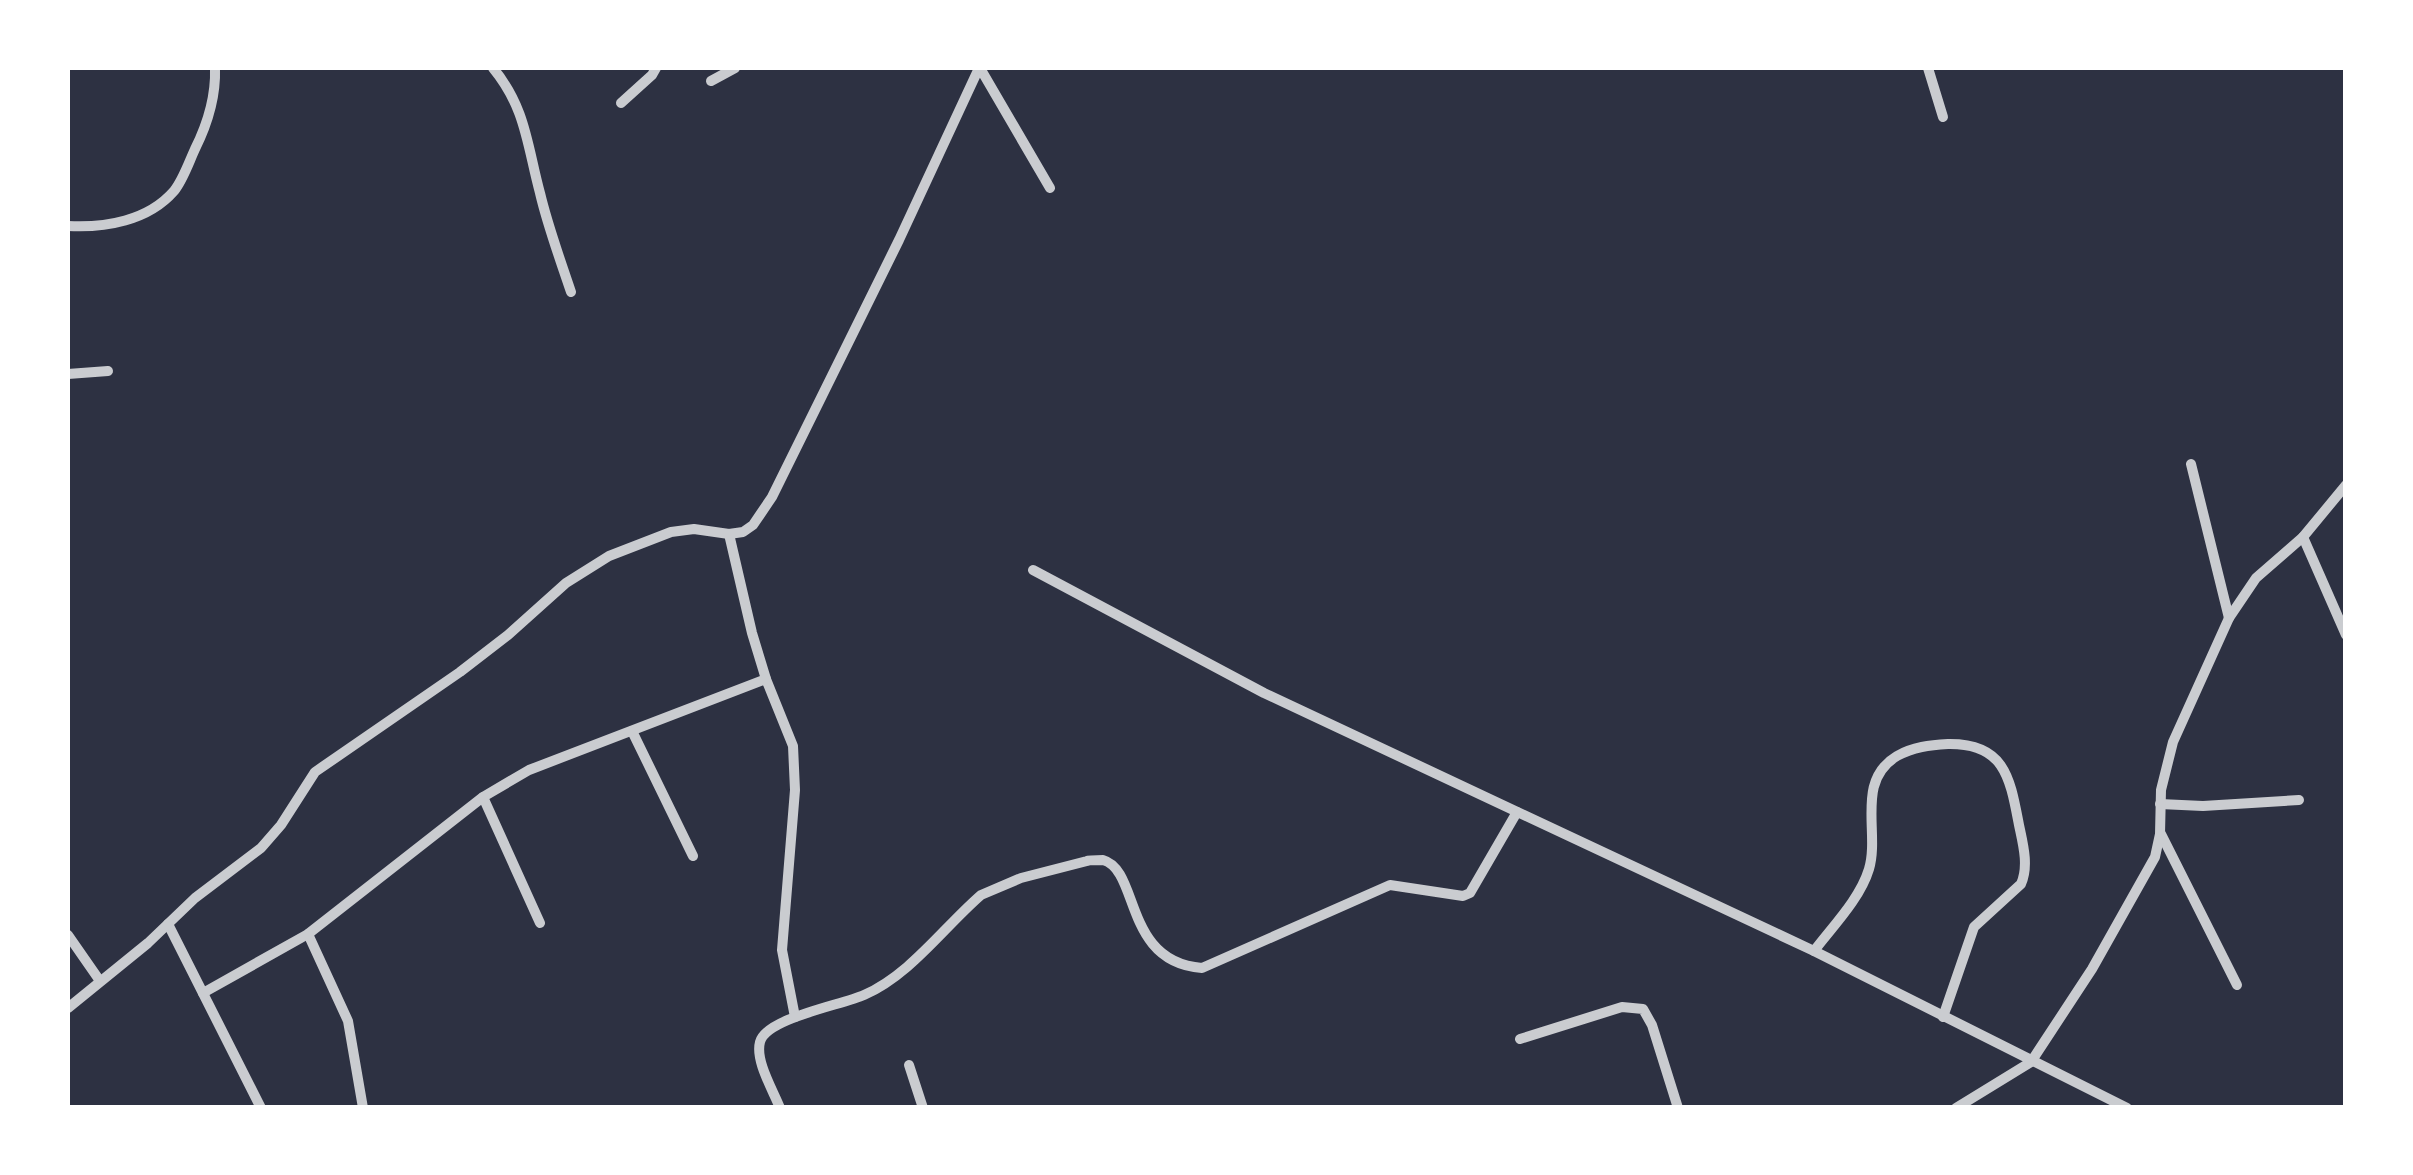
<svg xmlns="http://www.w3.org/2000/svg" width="2413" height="1175" viewBox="0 0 2413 1175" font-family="'Times New Roman',serif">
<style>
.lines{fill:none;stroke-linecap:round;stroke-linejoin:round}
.minor{stroke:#caccd0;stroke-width:10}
</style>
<rect width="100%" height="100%" fill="#2d3142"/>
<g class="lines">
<g class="minor">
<path d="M493 68C526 108 527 145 540 193 548 227 560 259 571 292"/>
<path d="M980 68 1050 188"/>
<path d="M1928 68 1943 117"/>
<path d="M711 81 735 68"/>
<path d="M621 103 652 75 656 68"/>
<path d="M68 226C105 228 148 221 174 191 183 180 189 162 195 149 208 123 216 97 215 68"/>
<path d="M68 374 108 371"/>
<path d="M2191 464 2229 618"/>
<path d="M729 534 752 633 766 679 793 746 795 790 782 950 795 1017"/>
<path d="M2303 537 2346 635"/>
<path d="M1033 570 1264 693 1814 951 2127 1108"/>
<path d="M632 731 693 856"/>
<path d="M483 797 540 923"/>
<path d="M2160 804 2203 806 2299 800"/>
<path d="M2161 834 2237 985"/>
<path d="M168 924 261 1108"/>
<path d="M308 934 348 1021 363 1108"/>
<path d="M68 935 100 981"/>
<path d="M1814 951C1832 927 1860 899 1869 869 1880 832 1855 781 1897 756 1913 747 1930 745 1948 744 2005 743 2010 778 2019 825 2023 844 2029 866 2021 884L1974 927 1943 1017"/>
<path d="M203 993 308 934 483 797 529 770 766 679"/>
<path d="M68 1008 148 943 195 898 261 848 281 825 315 772 460 672 508 635 566 583 609 556 671 532 694 529 729 534 743 532 753 525 772 497 899 240 979 68"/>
<path d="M1520 1039 1622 1007 1643 1009 1652 1025 1678 1108"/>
<path d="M909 1065 923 1108"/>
<path d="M780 1108C773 1090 755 1061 760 1042 766 1018 842 1005 864 995 910 975 943 928 981 895L1021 878 1087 861C1089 860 1102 860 1103 860 1140 870 1123 962 1202 968L1390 885 1463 896 1470 893 1517 812"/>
<path d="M1956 1108 2031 1062 2092 969 2155 857 2160 834 2161 790 2173 742 2229 618 2256 578 2303 537 2346 485"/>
</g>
</g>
<rect width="2413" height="1175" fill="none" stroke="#ffffff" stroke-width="140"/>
</svg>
